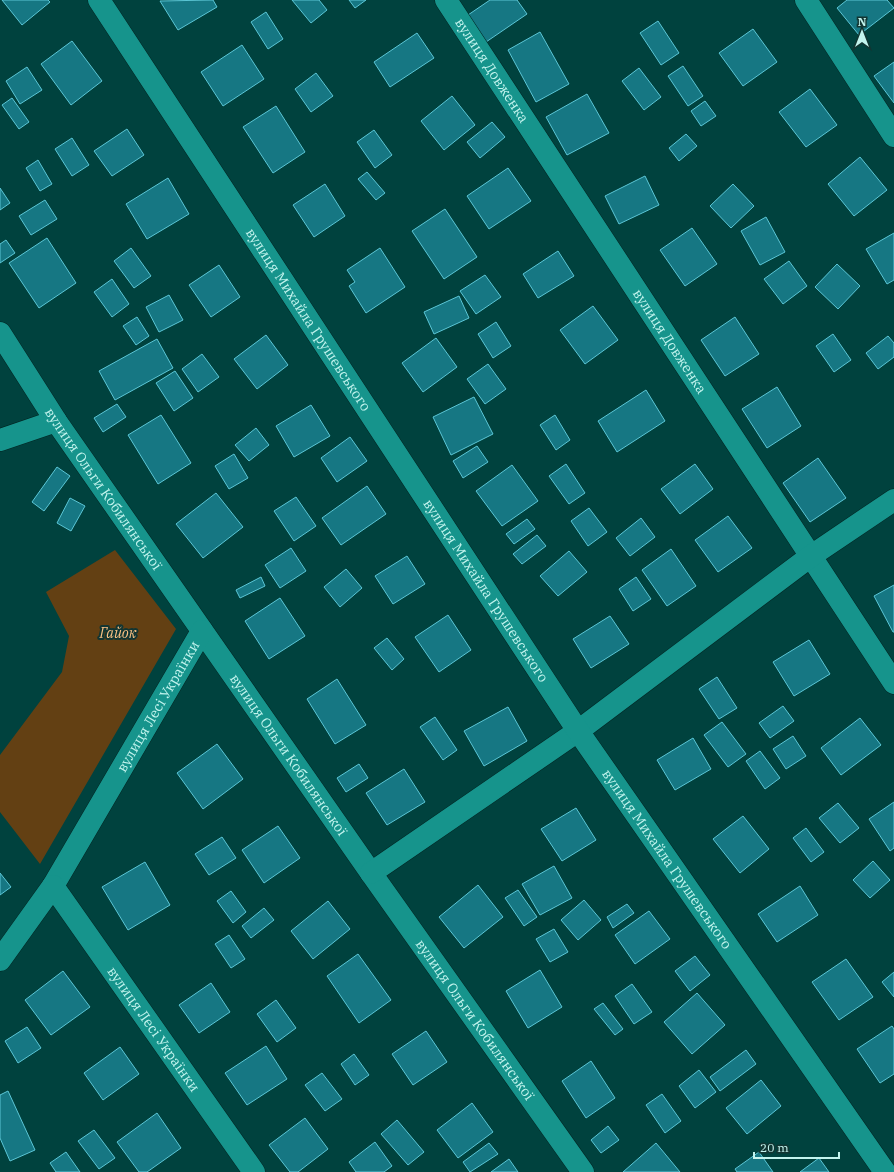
<svg xmlns="http://www.w3.org/2000/svg" width="894" height="1172" viewBox="0 0 894 1172" font-family="'IBM Plex Serif',serif">
<style>
.green{fill:#634013}
.building{fill:#167783;stroke:#5bc6d6}
.lines{fill:none;stroke-linecap:round;stroke-linejoin:round}
.minor-casing{stroke:#022623;stroke-width:23}
.tertiary-casing{stroke:#022623;stroke-width:23}
.minor{stroke:#16948c;stroke-width:22}
.tertiary{stroke:#16948c;stroke-width:22}
.labels{text-anchor:middle;dominant-baseline:central;stroke-width:4;stroke-linejoin:round;paint-order:stroke}
.street-label{font-size:14px;fill:#c3f4ee;stroke:#123532}
.park-label{font-size:14px;font-style:italic;fill:#fbc284;stroke:#123532}
</style>
<rect width="100%" height="100%" fill="#00423e"/>
<path class="green" d="M115 550 176 629 40 864 0 812V755L62 672 69 636 46 592Z"/>
<g class="building">
<path d="M2 0H48L50 2 22 25Z"/>
<path d="M213 0 217 7 178 30 160 1Z"/>
<path d="M292 0H319L327 10 311 23Z"/>
<path d="M349 0H366L355 8Z"/>
<path d="M490 0H517L527 14 486 42 468 15Z"/>
<path d="M847 0H887L894 8 859 35 837 8Z"/>
<path d="M266 12 283 39 268 49 251 22Z"/>
<path d="M658 21 679 53 661 65 640 33Z"/>
<path d="M753 29 777 62 743 86 719 53Z"/>
<path d="M540 32 569 84 536 102 508 50Z"/>
<path d="M417 33 434 58 390 87 374 62Z"/>
<path d="M72 41 102 81 71 105 41 64Z"/>
<path d="M242 45 264 79 223 106 201 72Z"/>
<path d="M894 62V103L874 76Z"/>
<path d="M683 66 703 96 688 106 668 76Z"/>
<path d="M27 67 42 90 20 104 6 81Z"/>
<path d="M639 68 661 97 644 110 622 81Z"/>
<path d="M316 73 333 96 311 112 295 89Z"/>
<path d="M810 89 837 125 806 147 779 112Z"/>
<path d="M587 94 609 133 567 155 546 117Z"/>
<path d="M452 96 475 125 444 150 421 121Z"/>
<path d="M12 98 29 122 19 129 2 105Z"/>
<path d="M705 101 716 116 701 126 691 111Z"/>
<path d="M276 106 305 152 273 173 243 127Z"/>
<path d="M492 122 505 137 480 158 467 142Z"/>
<path d="M127 129 144 155 112 176 94 151Z"/>
<path d="M374 130 392 155 375 168 357 142Z"/>
<path d="M686 134 697 146 679 161 669 148Z"/>
<path d="M72 138 89 165 72 176 55 149Z"/>
<path d="M860 157 887 190 854 216 828 184Z"/>
<path d="M38 160 52 184 40 191 26 168Z"/>
<path d="M508 168 531 201 489 229 467 196Z"/>
<path d="M367 172 385 193 376 200 358 179Z"/>
<path d="M645 176 659 205 619 224 605 196Z"/>
<path d="M168 178 189 214 147 239 126 204Z"/>
<path d="M325 184 345 216 314 237 293 205Z"/>
<path d="M733 184 754 206 731 228 710 206Z"/>
<path d="M0 188 10 203 0 210Z"/>
<path d="M45 200 57 219 31 235 19 216Z"/>
<path d="M445 209 477 257 444 279 412 231Z"/>
<path d="M766 217 785 252 760 265 741 231Z"/>
<path d="M692 228 717 264 685 286 660 250Z"/>
<path d="M894 233V280L887 284 866 249Z"/>
<path d="M47 238 76 283 39 308 9 263Z"/>
<path d="M6 240 15 253 0 263V244Z"/>
<path d="M131 248 151 276 134 288 114 261Z"/>
<path d="M380 248 405 287 366 313 349 286 355 282 347 270Z"/>
<path d="M558 251 574 276 538 298 523 274Z"/>
<path d="M789 261 807 286 783 304 764 279Z"/>
<path d="M837 264 860 286 838 309 815 287Z"/>
<path d="M219 265 240 297 211 317 189 285Z"/>
<path d="M485 275 501 297 476 314 460 291Z"/>
<path d="M112 279 129 304 112 317 94 292Z"/>
<path d="M169 295 183 320 159 332 146 307Z"/>
<path d="M459 296 469 318 434 334 424 312Z"/>
<path d="M593 306 618 340 585 364 560 330Z"/>
<path d="M137 317 149 336 136 345 123 326Z"/>
<path d="M735 317 759 354 725 376 701 340Z"/>
<path d="M496 322 511 346 493 358 478 334Z"/>
<path d="M833 334 851 360 834 372 816 346Z"/>
<path d="M266 335 288 365 257 389 234 359Z"/>
<path d="M888 336 894 343V357L878 369 866 353Z"/>
<path d="M436 338 457 367 423 392 402 363Z"/>
<path d="M157 339 173 368 115 400 99 371Z"/>
<path d="M202 354 219 377 198 392 182 369Z"/>
<path d="M488 364 506 389 485 404 467 379Z"/>
<path d="M175 371 193 398 174 411 156 383Z"/>
<path d="M777 387 801 426 767 448 742 409Z"/>
<path d="M646 390 665 421 617 452 598 421Z"/>
<path d="M474 397 493 434 451 455 433 417Z"/>
<path d="M117 404 126 417 103 432 94 418Z"/>
<path d="M311 405 330 436 294 457 276 426Z"/>
<path d="M161 415 191 463 158 484 128 435Z"/>
<path d="M555 415 570 440 556 450 540 425Z"/>
<path d="M256 428 269 445 249 461 235 445Z"/>
<path d="M350 437 367 461 337 482 321 458Z"/>
<path d="M477 446 488 462 463 478 453 461Z"/>
<path d="M234 454 248 478 229 489 215 466Z"/>
<path d="M818 458 846 498 810 522 783 483Z"/>
<path d="M566 464 585 493 569 504 549 476Z"/>
<path d="M695 464 713 489 680 514 661 489Z"/>
<path d="M512 465 538 501 502 526 476 491Z"/>
<path d="M57 467 70 476 44 511 32 502Z"/>
<path d="M367 486 386 514 341 545 322 518Z"/>
<path d="M216 493 243 527 203 558 176 524Z"/>
<path d="M296 497 316 526 294 541 274 511Z"/>
<path d="M70 498 85 506 71 531 57 523Z"/>
<path d="M589 508 607 532 588 546 571 521Z"/>
<path d="M728 516 752 548 718 572 695 540Z"/>
<path d="M641 518 655 537 630 556 616 538Z"/>
<path d="M527 519 535 529 514 544 506 534Z"/>
<path d="M537 535 546 546 522 564 513 554Z"/>
<path d="M291 548 306 571 280 588 265 565Z"/>
<path d="M671 549 696 586 667 606 642 570Z"/>
<path d="M569 551 587 572 558 596 540 576Z"/>
<path d="M407 556 425 584 393 604 375 576Z"/>
<path d="M346 569 362 588 340 607 324 587Z"/>
<path d="M261 577 265 586 240 598 236 590Z"/>
<path d="M636 577 651 599 633 611 619 589Z"/>
<path d="M894 585V632H893L874 596Z"/>
<path d="M280 598 305 636 269 659 245 621Z"/>
<path d="M448 615 471 650 439 672 415 637Z"/>
<path d="M610 616 629 644 591 668 573 639Z"/>
<path d="M387 638 404 659 392 670 374 648Z"/>
<path d="M809 640 830 674 794 696 773 662Z"/>
<path d="M717 677 737 708 719 719 699 689Z"/>
<path d="M337 679 366 725 335 744 307 699Z"/>
<path d="M783 706 794 721 770 738 759 723Z"/>
<path d="M508 707 527 741 484 766 464 731Z"/>
<path d="M435 717 457 750 443 760 420 727Z"/>
<path d="M860 718 881 745 841 775 821 748Z"/>
<path d="M722 722 746 754 728 767 704 735Z"/>
<path d="M793 736 806 756 786 769 773 749Z"/>
<path d="M693 738 711 769 675 790 657 760Z"/>
<path d="M217 744 243 779 203 809 177 773Z"/>
<path d="M760 751 780 778 765 789 746 761Z"/>
<path d="M359 764 368 778 346 792 337 778Z"/>
<path d="M404 769 425 802 387 825 366 793Z"/>
<path d="M894 802V848L890 851 869 819Z"/>
<path d="M838 803 859 828 840 843 819 818Z"/>
<path d="M576 808 596 840 562 861 541 829Z"/>
<path d="M743 816 769 849 740 873 713 839Z"/>
<path d="M278 826 300 858 264 883 242 850Z"/>
<path d="M806 828 824 852 811 862 793 838Z"/>
<path d="M222 837 236 858 209 875 195 854Z"/>
<path d="M873 861 890 880 870 898 853 880Z"/>
<path d="M145 862 170 905 128 930 102 887Z"/>
<path d="M554 866 572 898 540 915 522 884Z"/>
<path d="M0 873 11 887 0 895Z"/>
<path d="M478 885 503 917 464 948 439 917Z"/>
<path d="M800 886 818 915 777 942 758 914Z"/>
<path d="M518 890 537 917 524 926 505 898Z"/>
<path d="M231 891 246 912 233 923 217 901Z"/>
<path d="M584 900 601 920 578 940 561 920Z"/>
<path d="M328 901 350 929 313 959 291 931Z"/>
<path d="M627 904 634 913 613 928 607 917Z"/>
<path d="M264 908 274 920 251 938 242 926Z"/>
<path d="M649 911 670 939 635 964 615 935Z"/>
<path d="M554 929 568 952 550 962 536 939Z"/>
<path d="M229 935 245 959 231 968 215 944Z"/>
<path d="M358 954 391 1000 359 1023 327 976Z"/>
<path d="M695 956 710 975 690 991 675 971Z"/>
<path d="M846 959 873 997 839 1020 812 982Z"/>
<path d="M540 970 562 1007 528 1028 506 991Z"/>
<path d="M63 971 90 1007 51 1035 25 1000Z"/>
<path d="M894 972V997L882 982Z"/>
<path d="M211 983 230 1012 199 1033 179 1005Z"/>
<path d="M632 984 652 1012 634 1024 615 996Z"/>
<path d="M697 993 725 1025 692 1054 664 1022Z"/>
<path d="M276 1000 296 1028 277 1042 257 1014Z"/>
<path d="M603 1003 623 1029 615 1035 594 1009Z"/>
<path d="M892 1026 894 1029V1074L880 1083 857 1049Z"/>
<path d="M27 1027 41 1048 18 1063 5 1041Z"/>
<path d="M426 1031 447 1062 413 1085 392 1054Z"/>
<path d="M266 1046 287 1079 247 1105 225 1073Z"/>
<path d="M120 1047 139 1074 103 1100 84 1073Z"/>
<path d="M746 1050 756 1064 720 1091 710 1077Z"/>
<path d="M354 1054 369 1075 355 1085 341 1064Z"/>
<path d="M591 1061 615 1098 586 1118 562 1081Z"/>
<path d="M699 1070 716 1092 695 1108 679 1086Z"/>
<path d="M322 1073 342 1099 325 1111 305 1085Z"/>
<path d="M761 1080 781 1106 747 1134 726 1108Z"/>
<path d="M8 1091 35 1150 10 1161 0 1138V1095Z"/>
<path d="M662 1094 681 1121 665 1133 646 1105Z"/>
<path d="M472 1103 493 1132 458 1158 437 1130Z"/>
<path d="M157 1113 181 1148 147 1172H139L117 1142Z"/>
<path d="M305 1118 328 1149 298 1172H290L269 1145Z"/>
<path d="M397 1120 424 1152 408 1165 381 1134Z"/>
<path d="M608 1126 619 1140 601 1153 591 1140Z"/>
<path d="M94 1130 115 1158 99 1169 78 1141Z"/>
<path d="M375 1142 392 1166 384 1172H356L349 1162Z"/>
<path d="M489 1143 498 1154 470 1172 463 1162Z"/>
<path d="M656 1143 680 1172H623Z"/>
<path d="M66 1152 80 1172H56L50 1163Z"/>
<path d="M759 1152 773 1172H737L735 1169Z"/>
<path d="M819 1158 829 1172H800Z"/>
<path d="M509 1159 518 1172H491Z"/>
</g>
<g class="lines">
<g class="minor-casing">
<g id="minor">
<path id="s1" d="M446 0 894 683"/>
<path d="M806 0 894 136"/>
<path id="s2" d="M0 333 56 421 371 873 583 1172"/>
<path d="M0 440 56 421"/>
<path d="M371 873 578 731 811 556 894 500"/>
<path id="s3" d="M53 886 202 631"/>
<path id="s4" d="M0 960 53 886 254 1172"/>
</g>
</g>
<g class="tertiary-casing">
<g id="tertiary">
<path id="s5" d="M99 0 578 731 885 1172"/>
</g>
</g>
<use href="#minor" class="minor"/>
<use href="#tertiary" class="tertiary"/>
</g>
<g class="labels">
<g class="street-label">
<text stroke="none"><textPath href="#s1" startOffset="84">вулиця Довженка</textPath></text>
<text stroke="none"><textPath href="#s5" startOffset="382">вулиця Михайла Грушевського</textPath></text>
<text stroke="none"><textPath href="#s1" startOffset="408">вулиця Довженка</textPath></text>
<text stroke="none"><textPath href="#s2" startOffset="187">вулиця Ольги Кобилянської</textPath></text>
<text stroke="none"><textPath href="#s5" startOffset="706">вулиця Михайла Грушевського</textPath></text>
<text stroke="none"><textPath href="#s3" startOffset="208">вулиця Лесі Українки</textPath></text>
<text stroke="none"><textPath href="#s2" startOffset="511">вулиця Ольги Кобилянської</textPath></text>
<text stroke="none"><textPath href="#s5" startOffset="1030">вулиця Михайла Грушевського</textPath></text>
<text stroke="none"><textPath href="#s2" startOffset="835">вулиця Ольги Кобилянської</textPath></text>
<text stroke="none"><textPath href="#s4" startOffset="266">вулиця Лесі Українки</textPath></text>
</g>
<g class="park-label">
<text x="118" y="633">Гайок</text>
</g>
</g>
<g transform="translate(862 32)" stroke="#123532" stroke-width="3" paint-order="stroke">
<path d="M0-3L7 15L0 10L-7 15Z" fill="#c3f4ee"/>
<text y="-6" font-size="11" font-weight="bold" text-anchor="middle" fill="#c3f4ee">N</text>
</g>
<path d="M754 1152v6h85v-6" fill="none" stroke="#c3f4ee" stroke-width="2"/>
<text x="760" y="1152" font-size="12" fill="#c3f4ee" stroke="#123532" stroke-width="3" paint-order="stroke">20 m</text>
</svg>
